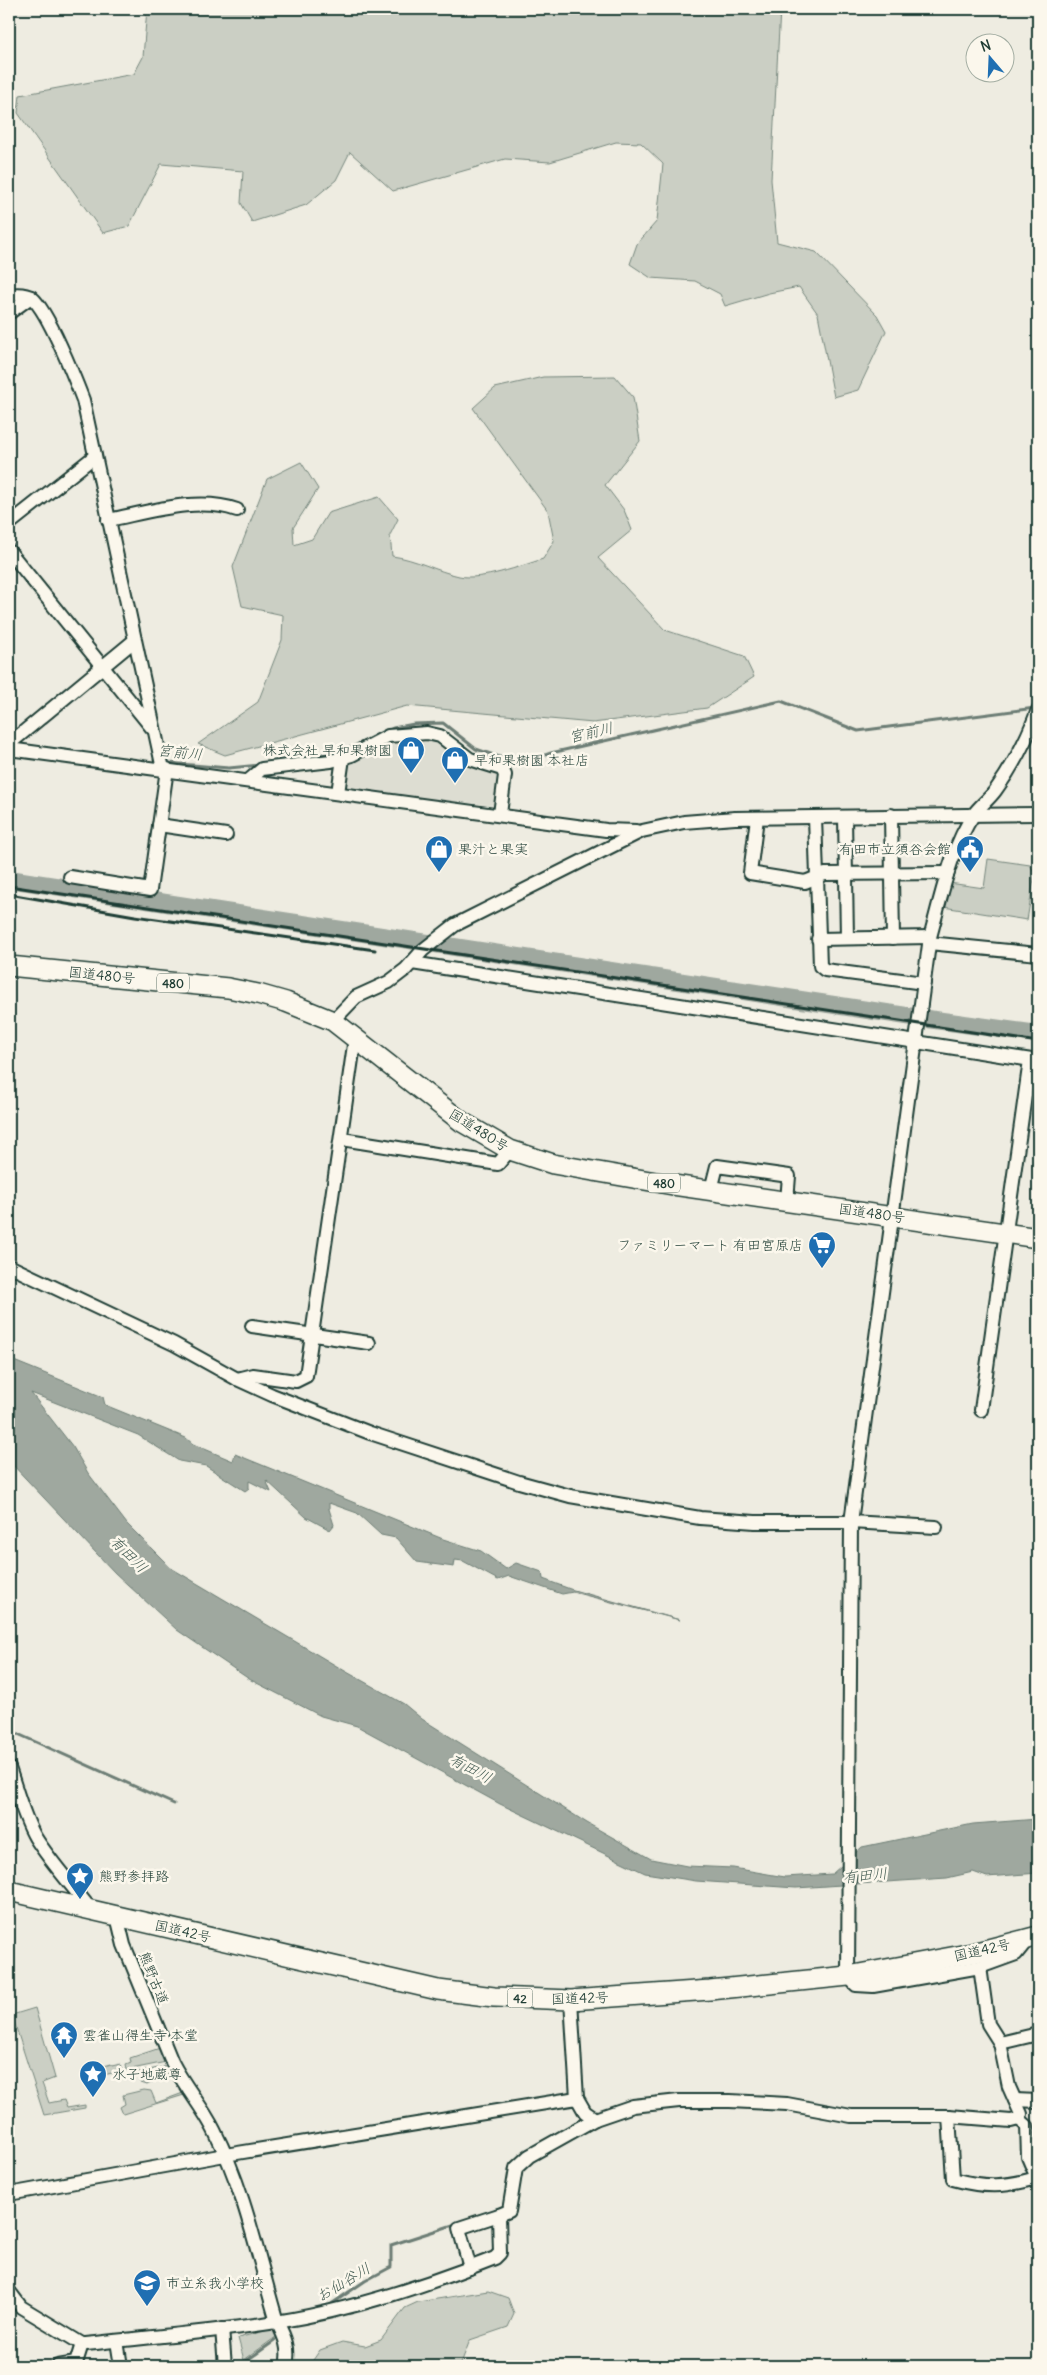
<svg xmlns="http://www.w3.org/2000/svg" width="1047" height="2375" viewBox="0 0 1047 2375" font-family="Delius,'Klee One',sans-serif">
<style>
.built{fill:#ddddd2}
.green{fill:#cbcfc4;stroke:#75867c}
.water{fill:#9fa89f;stroke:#6c7d74}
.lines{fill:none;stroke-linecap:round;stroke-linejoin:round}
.stream{stroke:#6c7d74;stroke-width:3}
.river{stroke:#9fa89f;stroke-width:18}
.minor-casing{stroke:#1f3d34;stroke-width:16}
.highway-casing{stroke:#1f3d34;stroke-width:22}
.minor{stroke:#fbf7ec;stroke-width:12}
.highway{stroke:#fbf7ec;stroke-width:19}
.rail{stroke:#1f3d34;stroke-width:3}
.labels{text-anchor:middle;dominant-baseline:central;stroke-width:5;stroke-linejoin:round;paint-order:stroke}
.shield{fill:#fbf7ec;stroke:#61756b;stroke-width:1}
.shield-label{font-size:12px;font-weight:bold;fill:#1f3d34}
.poi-label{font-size:14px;fill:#1f3d34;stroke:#fbf7ec;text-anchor:start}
.street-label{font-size:14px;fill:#1f3d34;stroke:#fbf7ec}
.water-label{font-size:15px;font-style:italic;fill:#455d54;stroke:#fbf7ec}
</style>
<rect width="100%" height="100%" fill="#eeece1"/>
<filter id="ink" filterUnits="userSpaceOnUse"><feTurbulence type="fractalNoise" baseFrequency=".02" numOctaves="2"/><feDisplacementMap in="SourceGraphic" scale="10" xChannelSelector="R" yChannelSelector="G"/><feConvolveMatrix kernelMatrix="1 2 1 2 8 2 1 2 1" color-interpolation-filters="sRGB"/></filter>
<g filter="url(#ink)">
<path class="built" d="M428 735 500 770 498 806 342 790 346 760 379 741Z"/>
<g class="green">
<path d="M147 9H780L771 180 777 242 816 252 877 315 886 331 858 390 834 397 818 314 799 287 769 293 725 306 720 294 695 281 651 278 630 264 637 244 657 221 663 164 641 143 616 142 550 162 505 159 393 191 350 152 336 180 306 205 252 222 241 203 243 171 161 164 129 226 103 233 18 113 20 95 134 74 143 57Z"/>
<path d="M615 376 633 397 640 441 605 485 624 510 632 530 598 558 665 630 744 656 754 677 707 708 593 723 407 706 225 755 198 744 258 702 282 640 283 615 242 606 233 567 267 479 301 462 318 489 293 528 294 545 312 539 328 513 379 497 398 519 390 535 392 556C416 559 436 571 459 576 482 581 520 566 543 559L554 541 548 511 473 408 495 388 543 377Z"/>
<path d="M988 859 1030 865 1035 873 1027 920 943 907 949 883 984 888Z"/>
<path d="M35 2008 55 2078 42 2083 49 2103 64 2100 67 2108 85 2105V2108L44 2115 12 2015Z"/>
<path d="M160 2048 166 2062 127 2070 126 2065 131 2063 130 2058Z"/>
<path d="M111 2064 112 2066 120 2064 122 2071 103 2075 101 2067Z"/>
<path d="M168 2066 172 2073 147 2085 141 2083 139 2072Z"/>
<path d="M144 2090 151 2091 156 2103 183 2093 184 2095 123 2114 120 2107 125 2104 123 2095Z"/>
<path d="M488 2291 508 2298 514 2314 508 2327 470 2340 460 2366H309L320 2350 342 2342 365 2346 381 2340 405 2308 418 2302Z"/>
<path d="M275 2328 280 2334 244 2360 238 2338Z"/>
</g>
<path class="water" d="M9 1359 103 1397 105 1405 186 1438 193 1444 233 1461 235 1454 443 1539 481 1551 506 1569 516 1563 542 1572 543 1579 570 1589 680 1620 573 1592 562 1594 509 1576 498 1580 463 1561 455 1560 454 1567 417 1562 396 1538 381 1535 357 1513 329 1503V1509L334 1525 330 1530 306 1517 266 1480 271 1492 249 1481V1488L245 1491 206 1466 179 1461 138 1435 31 1393 73 1447 88 1473 127 1524 171 1568 345 1671 404 1704 422 1719 587 1823 651 1859 687 1866 733 1868 785 1877 832 1874 862 1847 973 1824 1038 1819V1873L987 1877 973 1872 947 1878 796 1888 696 1881 645 1873 500 1804 357 1726 321 1716 249 1679 177 1630 115 1573 9 1461Z"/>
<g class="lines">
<g class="stream">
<path d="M303 758 345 750 393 728 414 724 443 723 476 749 511 761 522 763 551 753 781 701 858 731 1035 708"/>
<path d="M167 763 229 768 260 765"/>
<path d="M9 1730 174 1804"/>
<path d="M327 2307 365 2281 391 2267V2245L456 2224"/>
<path d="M83 2350 104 2348"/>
<path d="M239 2366 280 2337"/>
</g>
<path class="river" d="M9 879 913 1017 1038 1034"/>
<g class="minor-casing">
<g id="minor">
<path d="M9 295C16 294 26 294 32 298 48 311 75 379 83 400L163 769"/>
<path d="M9 313 31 297"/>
<path d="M108 520C149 512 198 496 237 510"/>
<path d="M9 524 95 456"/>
<path d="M9 551 152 728"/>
<path d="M9 744 135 640"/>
<path d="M9 749 606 830 636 831"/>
<path d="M249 780 262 769 331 761 352 755 388 736 427 733 440 736 470 759 502 769 505 775 500 814"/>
<path d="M338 793 343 758"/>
<path d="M891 815 893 938"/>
<path d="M815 817 820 966 825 970 924 983"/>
<path d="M845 817 847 938"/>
<path d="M757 818 750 873 805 882 825 874 948 873"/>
<path d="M159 825 226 835"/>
<path d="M70 877 150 890 167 769"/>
<path d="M818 939 930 937"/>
<path d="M929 943 1038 954"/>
<path d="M412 963 1038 1061"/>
<path d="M333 1021 356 997 389 982 406 969 423 950 455 925 642 831 684 822 735 818 1038 814"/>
<path d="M342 1139 498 1164 510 1150"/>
<path d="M711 1190 717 1166 789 1176 787 1201"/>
<path d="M9 1266 174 1344 237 1379 272 1395 370 1433 519 1482 570 1496 700 1518 755 1522H851L936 1527"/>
<path d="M252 1326 369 1343"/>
<path d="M237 1379 253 1375 296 1381 306 1376 355 1038"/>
<path d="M981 1410 1030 1060"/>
<path d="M9 1768C17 1791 23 1816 35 1837 51 1863 73 1886 91 1910"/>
<path d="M117 1916 124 1945 172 2062C184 2086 202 2106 214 2130 245 2191 258 2257 277 2322 285 2337 290 2349 286 2366"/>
<path d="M1028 1939 1016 1954 980 1967 873 1986 856 1985 848 1976 851 1522 930 937C941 898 951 847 974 814 980 806 989 799 995 791 1014 765 1027 739 1038 710"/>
<path d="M980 1967 988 2024 1000 2043 1038 2034"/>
<path d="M571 2000 577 2098 585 2112 595 2119"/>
<path d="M1015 2100 1038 2101"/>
<path d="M949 2116 953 2179C985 2188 1005 2187 1037 2178L1028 2157 1027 2126 1019 2119 1021 2114 1009 2087 1000 2043"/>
<path d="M9 2194 225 2155 577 2098"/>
<path d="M470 2268 459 2228 499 2215"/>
<path d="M9 2291 21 2307 82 2344H86C149 2337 213 2332 276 2322 352 2310 424 2286 495 2258L500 2253 499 2215 509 2211 516 2168 529 2156 595 2119 633 2106 679 2101H730L787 2104 851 2116H949L1011 2121 1019 2119"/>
<path d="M222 2329 225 2366"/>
<path d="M117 2341 121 2366"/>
<path d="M58 2366 76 2363 82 2344"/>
</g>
</g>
<g class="highway-casing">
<g id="highway">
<path d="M9 966 228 988 258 994 286 1002 333 1021 462 1122 510 1150 553 1164 673 1185 1038 1238"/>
<path d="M9 1891 438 1990 494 1997 571 2000 710 1990 848 1976 973 1953 1038 1936"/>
</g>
</g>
<use href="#minor" class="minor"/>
<use href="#highway" class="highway"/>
<g class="rail">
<path d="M9 886 1038 1042"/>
<path d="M9 894 135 916 375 950"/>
</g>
</g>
</g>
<defs>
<g id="shop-pin" transform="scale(1.4375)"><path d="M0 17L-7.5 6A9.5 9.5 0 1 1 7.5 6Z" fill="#1f6fb2" stroke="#fbf7ec"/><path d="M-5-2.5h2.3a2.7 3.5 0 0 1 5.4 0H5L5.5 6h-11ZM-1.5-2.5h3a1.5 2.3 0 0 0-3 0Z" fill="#fff"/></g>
<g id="civic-pin" transform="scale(1.4375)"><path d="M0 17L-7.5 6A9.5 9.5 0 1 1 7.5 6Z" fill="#1f6fb2" stroke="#fbf7ec"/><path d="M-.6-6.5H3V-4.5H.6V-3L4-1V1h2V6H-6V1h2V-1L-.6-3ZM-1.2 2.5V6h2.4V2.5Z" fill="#fff"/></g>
<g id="supermarket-pin" transform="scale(1.4375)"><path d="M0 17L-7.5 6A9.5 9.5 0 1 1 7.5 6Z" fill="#1f6fb2" stroke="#fbf7ec"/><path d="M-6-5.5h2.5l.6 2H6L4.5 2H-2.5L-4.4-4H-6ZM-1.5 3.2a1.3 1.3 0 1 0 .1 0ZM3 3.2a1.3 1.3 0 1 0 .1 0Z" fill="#fff"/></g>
<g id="sight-pin" transform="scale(1.4375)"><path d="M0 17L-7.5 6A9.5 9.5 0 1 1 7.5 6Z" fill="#1f6fb2" stroke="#fbf7ec"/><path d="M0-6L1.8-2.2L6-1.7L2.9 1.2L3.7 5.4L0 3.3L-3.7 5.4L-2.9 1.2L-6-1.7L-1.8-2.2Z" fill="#fff"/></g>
<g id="temple-pin" transform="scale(1.4375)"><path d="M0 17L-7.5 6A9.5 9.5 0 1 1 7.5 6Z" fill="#1f6fb2" stroke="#fbf7ec"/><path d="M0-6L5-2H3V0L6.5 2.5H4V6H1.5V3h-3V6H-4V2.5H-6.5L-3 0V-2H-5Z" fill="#fff"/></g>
<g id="school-pin" transform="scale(1.4375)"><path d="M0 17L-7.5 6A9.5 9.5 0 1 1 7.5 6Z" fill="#1f6fb2" stroke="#fbf7ec"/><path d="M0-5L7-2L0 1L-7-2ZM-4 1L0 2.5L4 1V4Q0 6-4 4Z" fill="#fff"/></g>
</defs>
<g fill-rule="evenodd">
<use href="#shop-pin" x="411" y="750"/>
<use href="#shop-pin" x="455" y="760"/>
<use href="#shop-pin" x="439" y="849"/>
<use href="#civic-pin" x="970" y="849"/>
<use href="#supermarket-pin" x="822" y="1245"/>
<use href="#sight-pin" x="80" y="1876"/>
<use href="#temple-pin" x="64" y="2035"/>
<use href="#sight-pin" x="93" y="2074"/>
<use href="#school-pin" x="147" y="2283"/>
</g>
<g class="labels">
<g class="shield">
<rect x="157" y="973.5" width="32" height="19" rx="4"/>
<rect x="648" y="1173.5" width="32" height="19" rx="4"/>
<rect x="507.5" y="1988.5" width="25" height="19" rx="4"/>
</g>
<g class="shield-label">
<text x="173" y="983">480</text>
<text x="664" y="1183">480</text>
<text x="520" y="1998">42</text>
</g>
<g class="poi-label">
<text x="392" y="750" text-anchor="end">株式会社 早和果樹園</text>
<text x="474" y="760">早和果樹園 本社店</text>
<text x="458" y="849">果汁と果実</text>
<text x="951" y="849" text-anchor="end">有田市立須谷会館</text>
<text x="803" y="1245" text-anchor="end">ファミリーマート 有田宮原店</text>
<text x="99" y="1876">熊野参拝路</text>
<text x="83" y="2035">雲雀山得生寺 本堂</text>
<text x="112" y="2074">水子地蔵尊</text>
<text x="166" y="2283">市立糸我小学校</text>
</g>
<g class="street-label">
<text transform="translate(102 975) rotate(6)">国道480号</text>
<text transform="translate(479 1130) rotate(32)">国道480号</text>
<text transform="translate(872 1213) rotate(8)">国道480号</text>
<text transform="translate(183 1931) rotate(13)">国道42号</text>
<text transform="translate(982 1950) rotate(-13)">国道42号</text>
<text transform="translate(154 1978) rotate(68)">熊野古道</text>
<text transform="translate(580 1998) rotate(-2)">国道42号</text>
</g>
<g class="water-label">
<text transform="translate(591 732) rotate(-13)">宮前川</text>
<text transform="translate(180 752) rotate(6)">宮前川</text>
<text transform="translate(129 1554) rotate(45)">有田川</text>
<text transform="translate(471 1768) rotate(28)">有田川</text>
<text transform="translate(865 1875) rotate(-6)">有田川</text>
<text transform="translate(343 2282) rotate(-31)">お仙谷川</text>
</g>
</g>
<rect width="1047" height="2375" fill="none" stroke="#fbf7ec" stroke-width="30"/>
<rect x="15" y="15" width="1017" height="2345" fill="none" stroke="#1f3d34" stroke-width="2" filter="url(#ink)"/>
<g transform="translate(990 58) rotate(341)"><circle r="24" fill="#fbf7ec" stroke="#a3ada2"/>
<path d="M0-4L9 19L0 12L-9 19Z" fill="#1f6fb2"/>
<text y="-8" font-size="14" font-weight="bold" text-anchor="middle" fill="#1f3d34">N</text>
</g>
</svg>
